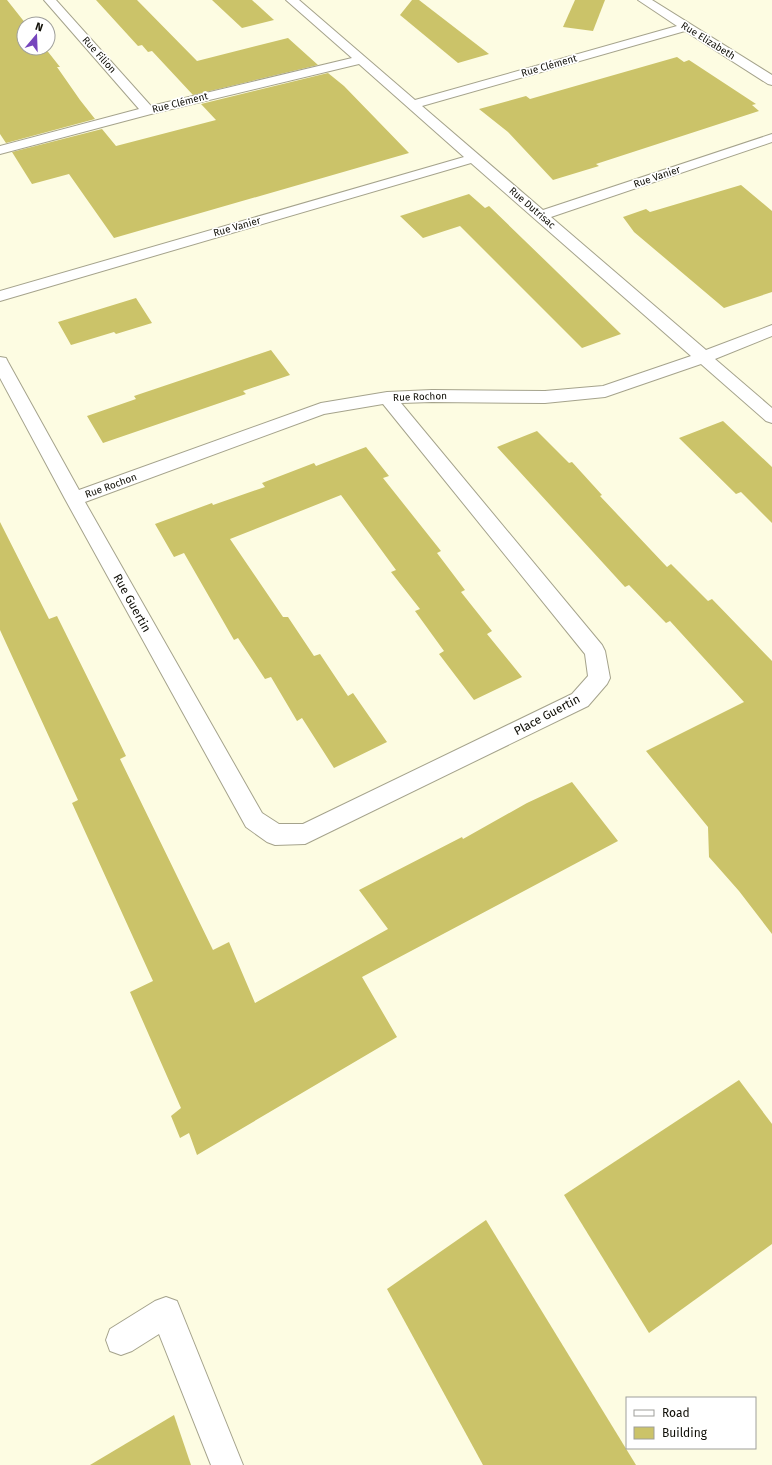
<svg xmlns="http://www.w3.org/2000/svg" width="772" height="1465" viewBox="0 0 772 1465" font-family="'Fira Sans',sans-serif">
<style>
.building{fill:#cbc369}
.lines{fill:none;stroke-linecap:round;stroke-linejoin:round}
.minor-casing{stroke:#a5a38c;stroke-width:2}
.minor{fill:#fff;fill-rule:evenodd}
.labels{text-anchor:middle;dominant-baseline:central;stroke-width:3.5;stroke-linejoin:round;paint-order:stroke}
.far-street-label{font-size:10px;fill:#0f0e06;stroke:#fff}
.street-label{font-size:12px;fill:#0f0e06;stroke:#fff}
</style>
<rect width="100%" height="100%" fill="#fdfce2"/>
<g class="building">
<path d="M0 0H7L26 24H24V48H45L60 67H57L80 100 95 119 6 143 0 134Z"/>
<path d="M96 0H137L197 61 288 38 318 65 193 95 152 51 148 52 142 45 138 46Z"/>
<path d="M212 0H252L274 20 242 28Z"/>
<path d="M412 0H419L489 54 458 63 400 15Z"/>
<path d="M575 0H605L593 31 563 27Z"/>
<path d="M677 57 684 62 689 60 756 104 752 105 759 111 596 164 599 166 553 180 508 132 479 109 526 96 530 99Z"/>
<path d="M328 73 344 86 409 153 114 238 69 174 32 184 12 152 102 129 116 146 216 120 201 104Z"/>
<path d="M741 185 772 211V292L724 308 634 232 623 217 646 209 650 212Z"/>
<path d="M469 194 485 208 489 206 621 334 582 348 460 226 423 238 400 216Z"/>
<path d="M136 298 152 323 116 334 114 332 71 345 58 322Z"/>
<path d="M271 350 290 375 243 391 246 394 103 443 87 416 136 399 134 396Z"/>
<path d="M723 421 772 467V523L741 492 736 494 679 438Z"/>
<path d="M537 431 569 463 572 462 602 495 600 496 667 567 671 564 708 601 712 599 772 661V934L739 891 709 857 708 827 646 751 744 702 670 621 666 623 629 585 625 587 497 447Z"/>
<path d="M366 447 389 476 383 478 441 551 437 553 465 590 461 592 492 631 487 634 522 677 474 700 439 654 444 651 415 611 420 609 391 572 396 570 341 495 230 539 283 617H288L314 656 320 654 348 696 353 693 387 742 334 768 302 718 297 721 271 677 265 679 238 638 234 640 184 553 174 557 155 524 212 503 213 505 265 487 262 483 314 463 316 466Z"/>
<path d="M0 522 49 619 57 616 106 715 126 756 120 759 213 950 229 942 255 1003 388 929 359 890 462 837 463 839 527 803 572 782 618 841 362 977 397 1037 197 1155 189 1133 180 1138 171 1116 181 1108 130 992 153 981 72 803 78 800 0 630Z"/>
<path d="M739 1080 772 1124V1244L649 1333 564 1195Z"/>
<path d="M486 1220 636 1465H483L387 1289Z"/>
<path d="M174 1415 191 1465H90Z"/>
</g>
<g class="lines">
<g class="minor-casing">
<g id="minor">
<path d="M44 0H56L151 106 352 58 286 0H299L415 100 677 26 638 0H652L772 75V85L768 84 685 31 422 106 543 210 772 134V142L551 217 706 350 772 325V336L715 359 772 408V423L766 421 701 364 605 397 545 403 432 402 401 403 602 645 605 651 610 678 607 684 588 706 305 844 275 845 267 842 246 827 65 499 0 378V357L6 358 8 362 79 490 321 403 387 392 432 390 545 391 603 386 691 356 471 163 0 301V291L464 157 359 64 151 114 0 154V146L139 109ZM383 404 585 654 588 676 572 694 303 824H279L262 813 85 502 324 414Z"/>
<path d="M166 1297 177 1301 243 1465H211L159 1334 132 1351 121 1355 110 1351 106 1340 110 1329 155 1301Z"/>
</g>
</g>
<use href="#minor" class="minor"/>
</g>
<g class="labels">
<g class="far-street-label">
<text transform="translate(708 41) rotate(32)">Rue Elizabeth</text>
<text transform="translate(99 55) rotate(48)">Rue Filion</text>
<text transform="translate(549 66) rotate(-16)">Rue Clément</text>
<text transform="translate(180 103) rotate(-14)">Rue Clément</text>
<text transform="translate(657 177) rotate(-19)">Rue Vanier</text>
<text transform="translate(532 208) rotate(41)">Rue Dutrisac</text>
<text transform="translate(237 227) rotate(-16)">Rue Vanier</text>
<text transform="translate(420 397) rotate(-2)">Rue Rochon</text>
<text transform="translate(111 486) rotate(-20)">Rue Rochon</text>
</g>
<g class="street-label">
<text transform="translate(132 603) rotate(61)">Rue Guertin</text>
<text transform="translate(547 715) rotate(-28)">Place Guertin</text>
</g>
</g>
<rect x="626" y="1397" width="130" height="52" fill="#ffffff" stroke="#9f9f9b"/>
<rect x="634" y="1410" width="20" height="6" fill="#ffffff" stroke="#9f9f9b"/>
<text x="662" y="1417" font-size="12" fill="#0f0e06">Road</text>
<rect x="634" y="1427" width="20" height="12" fill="#cbc369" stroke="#9f9f9b"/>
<text x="662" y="1437" font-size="12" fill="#0f0e06">Building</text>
<g transform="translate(36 36) rotate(19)"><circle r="19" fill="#ffffff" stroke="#9f9f9b"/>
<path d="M0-3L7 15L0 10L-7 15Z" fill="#7645bd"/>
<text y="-6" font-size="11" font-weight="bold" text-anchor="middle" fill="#0f0e06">N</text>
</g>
</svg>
